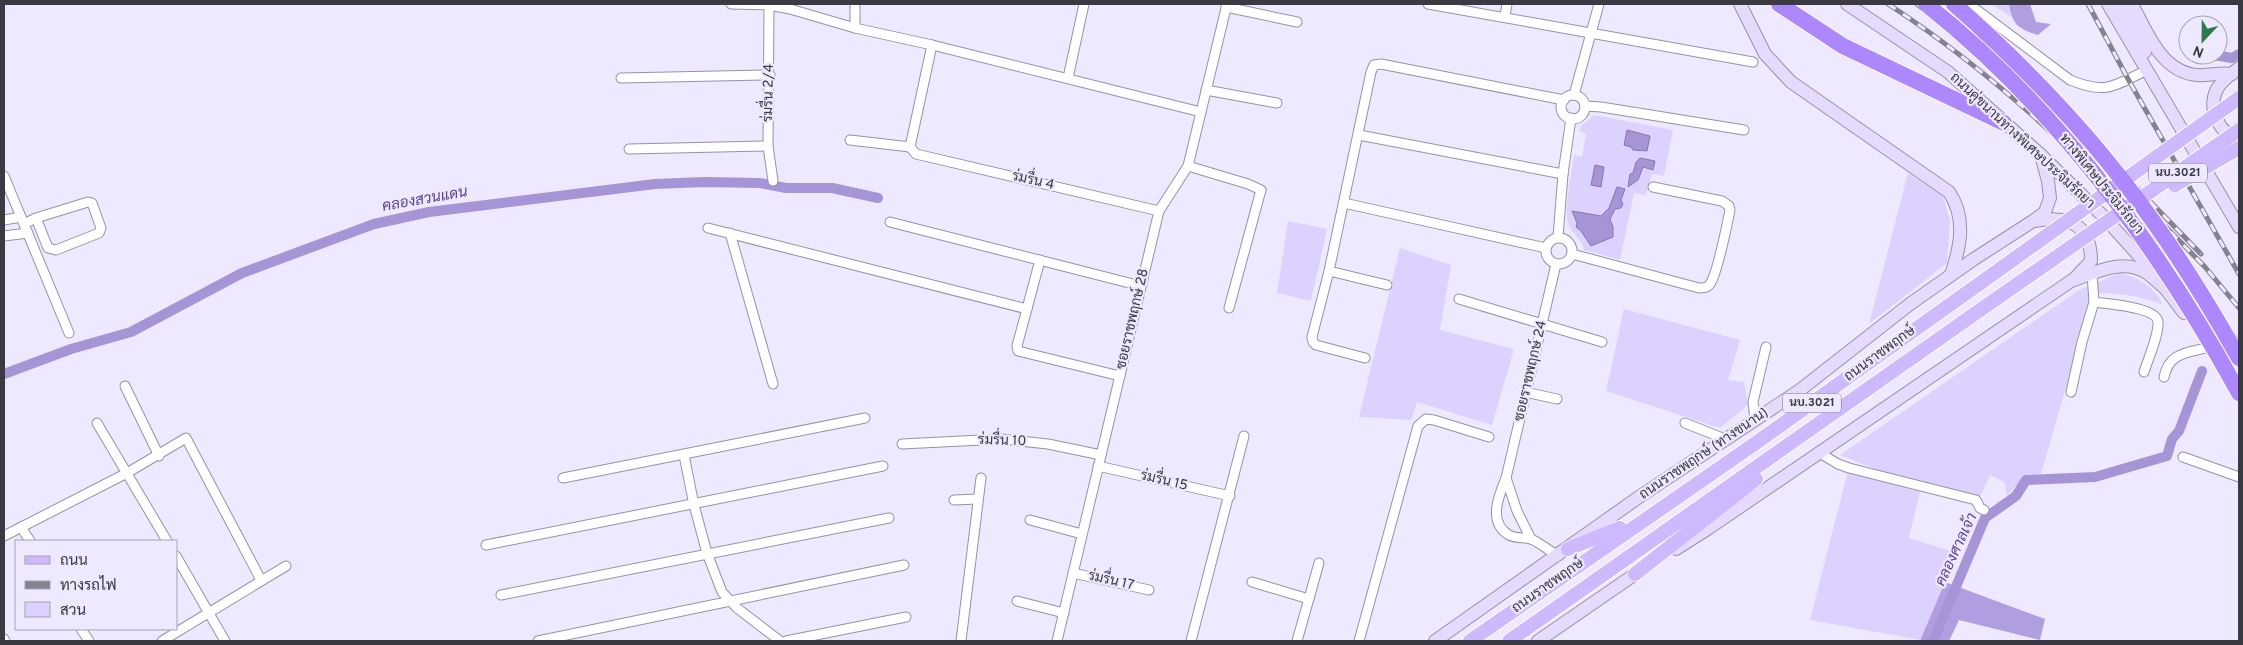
<svg xmlns="http://www.w3.org/2000/svg" width="2243" height="645" viewBox="0 0 2243 645" font-family="Overpass,Sarabun,sans-serif">
<style>
.green{fill:#ddd2ff}
.forest{fill:#b09ee0}
.water{fill:#a694d6;stroke:#8679a9}
.lines{fill:none;stroke-linecap:round;stroke-linejoin:round}
.canal{stroke:#a694d6;stroke-width:10}
.street-casing{stroke:#9692a5;stroke-width:11}
.secondary-casing{stroke:#9692a5;stroke-width:14}
.primary-casing{stroke:#fff;stroke-width:16}
.highway-casing{stroke:#fff;stroke-width:18}
.street{stroke:#fff;stroke-width:9}
.secondary{stroke:#e6dbfe;stroke-width:12}
.primary{stroke:#ceb8fe;stroke-width:14}
.highway{stroke:#ad88fd;stroke-width:16}
.rail-casing{stroke:#85828f;stroke-width:5}
.rail{stroke:#eee9fe;stroke-width:3;stroke-dasharray:9;stroke-linecap:butt}
.primary-bridge-casing{stroke:#fff;stroke-width:16;stroke-linecap:butt}
.highway-bridge-casing{stroke:#fff;stroke-width:18;stroke-linecap:butt}
.primary-bridge{stroke:#ceb8fe;stroke-width:14}
.highway-bridge{stroke:#ad88fd;stroke-width:16}
.labels{text-anchor:middle;dominant-baseline:central;stroke-width:4.5;stroke-linejoin:round;paint-order:stroke}
.shield{fill:#eee9fe;stroke:#716e7a;stroke-width:1}
.shield-label{font-size:12px;font-weight:bold;fill:#3b3941}
.street-label{font-size:14px;fill:#3b3941;stroke:#eee9fe}
.water-label{font-size:15px;font-style:italic;fill:#5d4492;stroke:#eee9fe}
</style>
<rect width="100%" height="100%" fill="#eee9fe"/>
<g class="green">
<path d="M1991 4H2009L2011 17Z"/>
<path d="M1594 115 1673 130 1664 176 1652 174 1646 195 1634 193 1620 260 1584 250C1582 239 1571 233 1568 223 1564 212 1572 168 1574 155L1582 157 1586 134 1579 131 1581 126Z"/>
<path d="M1908 173 1943 196 1950 221 1947 263 1869 324Z"/>
<path d="M1288 221 1327 229 1311 301 1277 293Z"/>
<path d="M1400 248 1451 265 1440 330 1514 349 1492 425 1417 402 1411 420 1359 417Z"/>
<path d="M2120 273C2138 277 2156 288 2163 305 2139 295 2118 293 2093 293L2041 474 2027 475 2007 495 2004 482 1990 475 1980 497 1901 479 1840 455 2079 290Z"/>
<path d="M1624 309 1740 340 1728 380 1744 382 1748 405 1720 428 1606 391Z"/>
<path d="M1848 471 1920 492 1909 538 1960 554 1945 582 1921 640 1810 620Z"/>
</g>
<g class="forest">
<path d="M2009 4H2030L2036 22 2051 24 2038 35C2019 29 2012 25 2009 4Z"/>
<path d="M1945 582 2045 619 2040 640 1959 620 1949 641H1920Z"/>
</g>
<g class="water">
<path d="M1627 130 1650 136 1647 151 1633 150 1631 147 1624 145Z"/>
<path d="M1640 158 1655 161 1653 170 1643 167 1638 180 1628 187 1630 174 1633 173 1636 162Z"/>
<path d="M1595 165 1604 167 1601 187 1591 185Z"/>
<path d="M1617 187 1625 189 1621 200 1623 204 1621 208 1615 209 1610 219 1613 227V237L1591 246 1581 231 1576 227 1577 223 1572 211 1601 216 1609 208Z"/>
</g>
<g class="lines">
<g class="canal">
<path d="M2214 55 2232 58 2239 54"/>
<path d="M4 374 71 349 131 332 242 273 374 224 429 212 655 184 704 182 760 183 786 188H832L878 198"/>
<path d="M1933 641 1985 518 2016 496 2026 480 2095 477 2167 456 2172 439 2179 431 2202 371"/>
</g>
<g class="street-casing">
<g id="street">
<path d="M731 4 769 5 790 9 855 28 932 45 1201 112"/>
<path d="M769 4 768 146 773 181"/>
<path d="M1428 4 1753 62"/>
<path d="M1969 4 2070 80C2107 95 2113 86 2147 70"/>
<path d="M1226 7 1297 22"/>
<path d="M1505 16 1507 4"/>
<path d="M855 28V4"/>
<path d="M621 78 770 75"/>
<path d="M1068 78 1084 4"/>
<path d="M1206 90 1277 103"/>
<path d="M1574 95 1599 4"/>
<circle cx="1573" cy="107" r="12"/>
<path d="M1585 106 1601 107 1744 130"/>
<path d="M1359 135 1563 174"/>
<path d="M850 140 910 147"/>
<path d="M910 147 916 154 1159 211"/>
<path d="M910 147 932 45"/>
<path d="M629 149 768 146"/>
<path d="M1188 166 1248 184 1261 190 1229 308"/>
<path d="M4 176 69 333"/>
<path d="M1344 203 1546 248"/>
<path d="M4 220 21 217"/>
<path d="M890 222 1141 286"/>
<path d="M24 224 36 218 48 248 56 250 99 233 101 228 92 203 88 202 36 218"/>
<path d="M708 228 1027 309"/>
<path d="M730 233 773 384"/>
<path d="M4 236 28 233"/>
<path d="M1558 237 1563 174 1571 118"/>
<circle cx="1559" cy="251" r="13"/>
<path d="M1572 254 1699 288C1704 288 1707 288 1710 284 1717 274 1727 225 1730 210L1729 206 1722 201 1653 187"/>
<path d="M1040 260 1017 346 1018 351 1120 376"/>
<path d="M1556 264 1506 478C1499 495 1487 522 1509 535 1516 539 1524 537 1531 539 1540 543 1550 551 1558 556"/>
<path d="M1329 271 1387 285"/>
<path d="M1459 299 1602 342"/>
<path d="M2094 302C2107 304 2157 307 2158 322 2159 335 2148 359 2144 372"/>
<path d="M1365 358 1316 345 1313 342 1312 337 1329 271 1371 72 1374 65 1381 64 1564 100"/>
<path d="M2164 377C2169 353 2186 353 2206 348"/>
<path d="M125 386 159 456"/>
<path d="M1525 392 1557 399"/>
<path d="M2071 392 2082 342 2094 302 2092 274"/>
<path d="M1755 419 1753 402 1766 347"/>
<path d="M97 423 167 541"/>
<path d="M1685 423 1725 439"/>
<path d="M902 444 1001 439 1048 444 1101 455"/>
<path d="M1818 452 1838 464 1849 468 1976 500 1980 508 1984 510"/>
<path d="M684 455 694 505 707 553 722 592 737 608 780 641"/>
<path d="M2183 457 2239 477"/>
<path d="M1098 466 1230 496"/>
<path d="M563 478 865 418"/>
<path d="M1506 478 1517 511 1531 539"/>
<path d="M954 500 977 499"/>
<path d="M1030 520 1082 534"/>
<path d="M21 527 30 541"/>
<path d="M4 536 127 473 186 438 261 580"/>
<path d="M486 545 883 466"/>
<path d="M176 556 225 641"/>
<path d="M1073 573 1149 590"/>
<path d="M1252 582 1309 599"/>
<path d="M501 595 889 518"/>
<path d="M1017 601 1064 613"/>
<path d="M81 629 89 641"/>
<path d="M4 639 5 641"/>
<path d="M162 641 286 566"/>
<path d="M538 641 904 565"/>
<path d="M786 641 906 617"/>
<path d="M961 641 981 478"/>
<path d="M1057 641 1159 211 1188 166 1227 4"/>
<path d="M1191 641 1244 436"/>
<path d="M1297 641 1319 563"/>
<path d="M1359 641 1418 426 1426 419 1434 420 1489 437"/>
</g>
</g>
<g class="secondary-casing">
<g id="secondary">
<path d="M1740 4 1765 54 1791 82 1949 192C1967 218 1960 248 1951 275"/>
<path d="M1847 4 1948 72 2041 155 2104 217 2149 267 2184 313"/>
<path d="M2108 4 2239 227"/>
<path d="M2120 4 2135 30"/>
<path d="M2132 4C2147 32 2161 72 2197 75 2209 76 2220 72 2232 74"/>
<path d="M2130 23 2145 52"/>
<path d="M2239 68C2231 74 2222 80 2217 89 2207 109 2219 133 2239 140"/>
<path d="M2034 221C2067 215 2091 223 2091 261L2075 278"/>
<path d="M1676 549 1709 528 2071 281C2095 273 2123 257 2147 273 2154 278 2161 285 2168 291"/>
<path d="M1435 641 1639 497 1800 390 1910 304 1974 259 2033 221 2045 212 2050 198 2048 181 2041 155"/>
<path d="M1538 641 1644 568"/>
</g>
</g>
<g class="primary-casing">
<g id="primary">
<path d="M1568 549 1620 528"/>
<path d="M1635 574 1756 479"/>
<path d="M1470 641 1753 445 1972 289"/>
<path d="M1509 641 1983 308"/>
</g>
</g>
<g class="highway-casing">
<path id="highway" d="M1779 4 1843 46 2004 123"/>
</g>
<use href="#street" class="street"/>
<use href="#secondary" class="secondary"/>
<use href="#primary" class="primary"/>
<use href="#highway" class="highway"/>
<g class="rail-casing">
<g id="rail">
<path d="M1888 4C1986 68 2074 148 2151 235 2182 269 2213 305 2239 343"/>
<path d="M1917 4 2019 83 2078 137 2205 267 2239 308"/>
<path d="M1930 4 1977 37 2019 75"/>
<path d="M2088 4 2128 79 2239 274"/>
<path d="M2138 189 2201 254"/>
</g>
</g>
<use href="#rail" class="rail"/>
<g class="primary-bridge-casing">
<g id="primary-bridge">
<path d="M2175 185 2239 148"/>
<path d="M1972 289 2239 98"/>
<path d="M1983 308 2239 130"/>
</g>
</g>
<g class="highway-bridge-casing">
<g id="highway-bridge">
<path d="M1926 4C2058 109 2159 247 2239 393"/>
<path d="M1954 4C2035 75 2109 155 2169 244 2194 281 2217 319 2239 358"/>
</g>
</g>
<use href="#primary-bridge" class="primary-bridge"/>
<use href="#highway-bridge" class="highway-bridge"/>
</g>
<g class="labels">
<g class="shield">
<rect x="2149" y="163.5" width="58" height="19" rx="4"/>
<rect x="1783" y="393.5" width="58" height="19" rx="4"/>
</g>
<g class="shield-label">
<text x="2178" y="173">นบ.3021</text>
<text x="1812" y="403">นบ.3021</text>
</g>
<g class="street-label">
<text transform="translate(769 93) rotate(-89)">ร่มรื่น 2/4</text>
<text transform="translate(2022 141) rotate(43)">ถนนคู่ขนานทางพิเศษประจิมรัถยา</text>
<text transform="translate(1033 181) rotate(13)">ร่มรื่น 4</text>
<text transform="translate(2101 184) rotate(51)">ทางพิเศษประจิมรัถยา</text>
<text transform="translate(1133 319) rotate(-77)">ซอยราชพฤกษ์ 28</text>
<text transform="translate(1880 354) rotate(-36)">ถนนราชพฤกษ์</text>
<text transform="translate(1531 371) rotate(-77)">ซอยราชพฤกษ์ 24</text>
<text transform="translate(1002 441) rotate(2)">ร่มรื่น 10</text>
<text transform="translate(1704 454) rotate(-34)">ถนนราชพฤกษ์ (ทางขนาน)</text>
<text transform="translate(1164 481) rotate(13)">ร่มรื่น 15</text>
<text transform="translate(1111 581) rotate(13)">ร่มรื่น 17</text>
<text transform="translate(1548 586) rotate(-35)">ถนนราชพฤกษ์</text>
</g>
<g class="water-label">
<text transform="translate(425 200) rotate(-10)">คลองสวนแดน</text>
<text transform="translate(1957 550) rotate(-65)">คลองศาลเจ้า</text>
</g>
</g>
<rect width="2243" height="645" fill="none" stroke="#3b3941" stroke-width="10"/>
<rect x="15" y="540" width="162" height="90" fill="#eee9fe" stroke="#a6a3b2"/>
<rect x="25" y="556" width="25" height="8" fill="#ceb8fe" stroke="#a6a3b2"/>
<text x="60" y="565" font-size="15" fill="#3b3941">ถนน</text>
<rect x="25" y="581" width="25" height="8" fill="#85828f" stroke="#a6a3b2"/>
<text x="60" y="590" font-size="15" fill="#3b3941">ทางรถไฟ</text>
<rect x="25" y="602" width="25" height="15" fill="#ddd2ff" stroke="#a6a3b2"/>
<text x="60" y="615" font-size="15" fill="#3b3941">สวน</text>
<g transform="translate(2203 40) rotate(202)"><circle r="24" fill="#eee9fe" stroke="#a6a3b2"/>
<path d="M0-4L9 19L0 12L-9 19Z" fill="#2d7b4a"/>
<text y="-8" font-size="14" font-weight="bold" text-anchor="middle" fill="#3b3941">N</text>
</g>
</svg>
